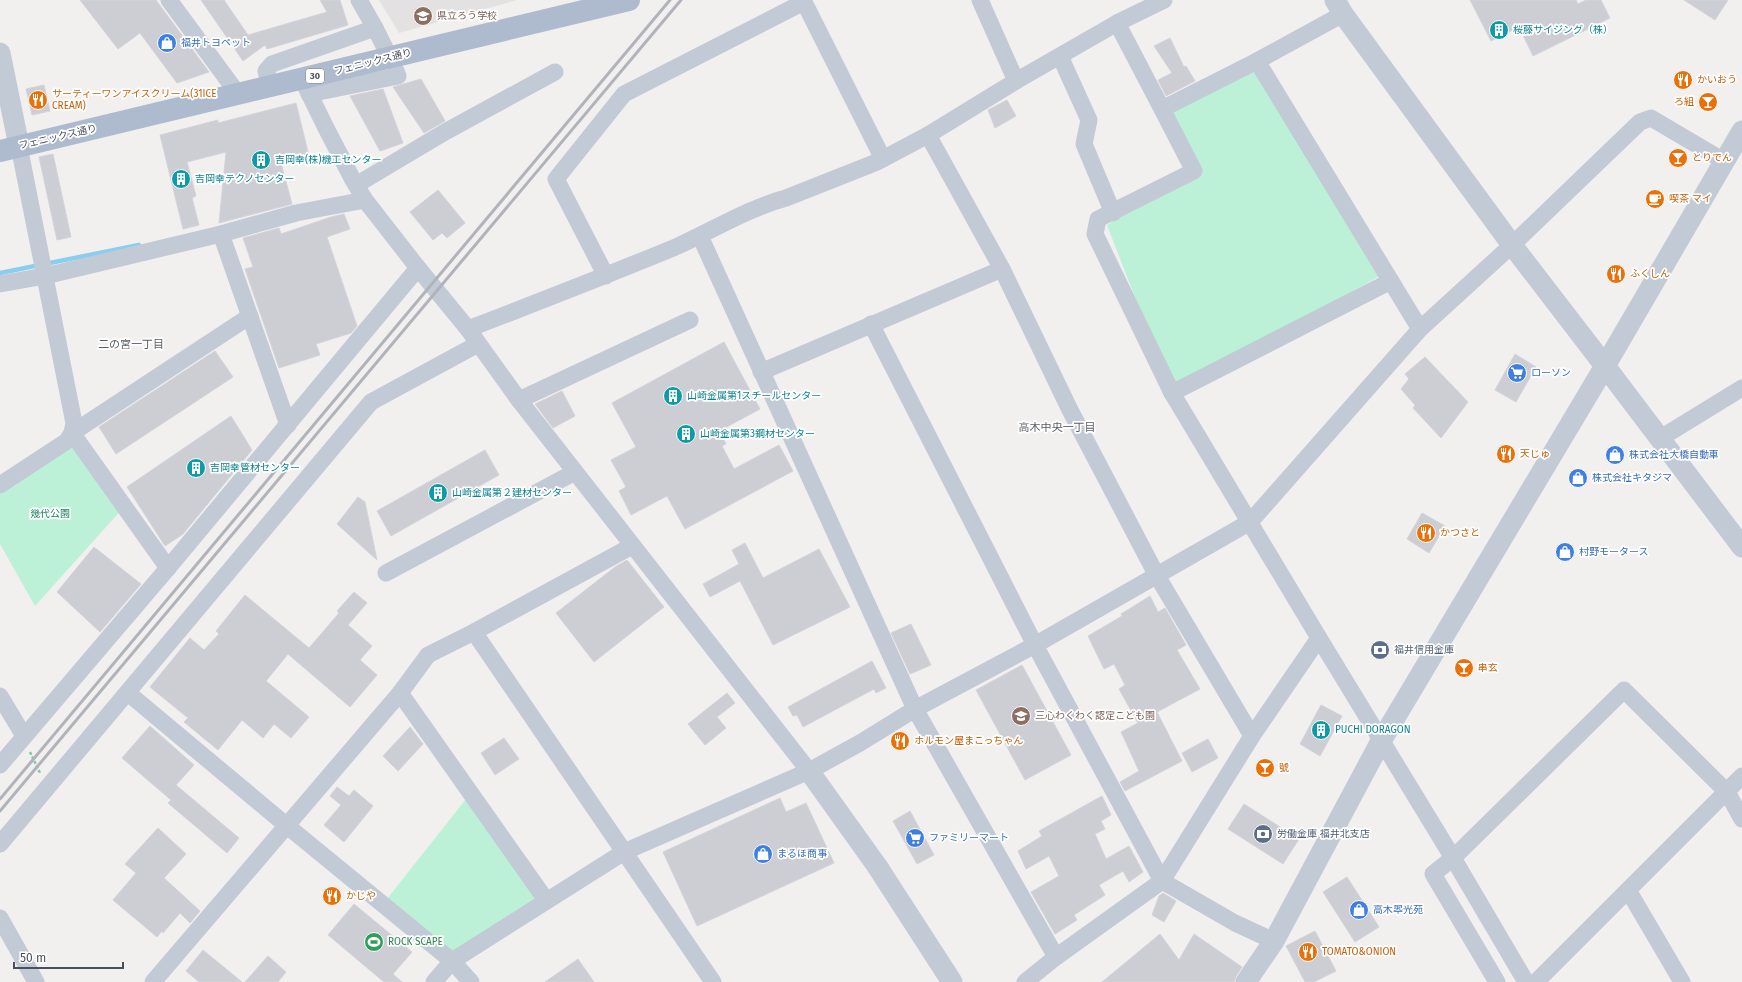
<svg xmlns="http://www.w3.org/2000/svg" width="1742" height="982" viewBox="0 0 1742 982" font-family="'Fira Sans','Noto Sans JP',sans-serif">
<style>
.education{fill:#e3e1e1}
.green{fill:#bcf1d7}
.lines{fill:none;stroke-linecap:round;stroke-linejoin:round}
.stream{stroke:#88ceef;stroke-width:4.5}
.building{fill:#ccced4;stroke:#d3d4db}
.path{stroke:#73d0ad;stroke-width:2.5;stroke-dasharray:3 2;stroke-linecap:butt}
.minor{stroke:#c2cad5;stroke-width:17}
.tertiary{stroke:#c2cad5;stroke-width:21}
.primary{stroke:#aebbcf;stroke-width:22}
.rail{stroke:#b1b3ba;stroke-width:3}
.labels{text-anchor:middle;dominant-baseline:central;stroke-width:3.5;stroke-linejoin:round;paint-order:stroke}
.shield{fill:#fff;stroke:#7e848e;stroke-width:1}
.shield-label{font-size:9px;font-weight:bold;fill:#47505d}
.education-label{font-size:10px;fill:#785e54;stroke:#fff;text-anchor:start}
.culture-label{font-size:10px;fill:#0d838f;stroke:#fff;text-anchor:start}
.shop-label{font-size:10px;fill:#366cbe;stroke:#fff;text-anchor:start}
.street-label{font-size:10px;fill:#47505d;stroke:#fff}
.food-label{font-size:10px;fill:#c56008;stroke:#fff;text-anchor:start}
.park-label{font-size:10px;fill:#148258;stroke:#fff}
.service-label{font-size:10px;fill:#4e5e75;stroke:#fff;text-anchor:start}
.leisure-label{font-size:10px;fill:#27864d;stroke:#fff;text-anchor:start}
.neighbourhood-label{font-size:11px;fill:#5b5e65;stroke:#fff}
</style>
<rect width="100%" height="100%" fill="#f2efef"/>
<path class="education" d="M379 0H517L399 33Z"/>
<g class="green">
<path d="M1257 61 1385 273 1172 393 1107 225 1194 171 1162 109Z"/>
<path d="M73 440 123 508 35 606 0 544V488Z"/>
<path d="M470 794 546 900 452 961 383 904Z"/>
</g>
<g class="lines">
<path class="stream" d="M0 273 139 245"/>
</g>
<g class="building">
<path d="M80 0H156L209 72 177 83 140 33 118 49Z"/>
<path d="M201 0H224L248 35 327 12 320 0H340L348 25 267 49 265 45 243 61Z"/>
<path d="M1470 0H1576L1578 4 1586 0H1601L1610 18 1533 56 1519 27 1491 41Z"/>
<path d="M1684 0H1728L1715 20Z"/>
<path d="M1170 38 1184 67 1186 66 1195 81 1166 96 1158 80 1172 73 1154 46Z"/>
<path d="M421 79 445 121 424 133 393 87Z"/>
<path d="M44 85 50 111 32 115 26 89Z"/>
<path d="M383 89 403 143 380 151 350 96Z"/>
<path d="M1007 100 1016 116 995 128 988 110Z"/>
<path d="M296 103 309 156 281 163 292 204 219 223 226 152 187 162 196 196 192 198 199 225 183 229 160 135 218 120V123Z"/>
<path d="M53 154 71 237 57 240 39 157Z"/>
<path d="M438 190 465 223 447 238 442 233 433 240 410 212Z"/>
<path d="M344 214 350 229 327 237 357 326 351 333 316 344 320 355 279 368 245 269 253 267 243 238 279 228 281 234 331 217Z"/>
<path d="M724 342 760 409 719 431 726 444 722 446 734 469 779 445 793 471 685 529 667 496 631 515 619 491 626 487 611 460 636 447 612 403Z"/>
<path d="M215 351 233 377 116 454 99 427Z"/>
<path d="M1515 354 1536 367 1516 402 1495 390Z"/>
<path d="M1425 357 1468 402 1441 438 1413 408 1415 405 1401 389 1409 379 1405 374Z"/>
<path d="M562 391 575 416 553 428 535 404Z"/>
<path d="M231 416 252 450 183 534 165 546 127 487Z"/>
<path d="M485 450 499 475 391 536 377 511Z"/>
<path d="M358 497 365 502 377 560 337 524Z"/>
<path d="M1422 513 1445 526 1429 553 1407 539Z"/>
<path d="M745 543 763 578 819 549 850 607 773 645 740 581 710 597 703 584 739 564 732 550Z"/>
<path d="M94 547 141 584 100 632 57 592Z"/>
<path d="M627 560 664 607 594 662 556 613 615 567Z"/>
<path d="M354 592 367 603 348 625 372 646 360 660 377 675 350 707 288 654 266 681 309 717 291 738 274 724 263 738 242 720 218 750 184 722 188 718 150 687 190 638 204 650 219 634 216 631 245 595 309 648 339 613 337 611Z"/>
<path d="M1150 596 1158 612 1165 608 1186 645 1177 650 1200 689 1157 712 1182 761 1125 791 1120 782 1139 771 1121 732 1138 723 1119 689 1125 685 1114 664 1104 669 1088 636 1122 616 1121 614Z"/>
<path d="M911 624 931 665 910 674 891 633Z"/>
<path d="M872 661 886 688 876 693 874 689 803 727 797 715 793 716 788 707Z"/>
<path d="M1022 665 1071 755 1025 780 976 690Z"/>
<path d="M727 693 735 703 717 717 726 728 705 745 688 724Z"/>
<path d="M1321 705 1342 716 1320 756 1300 744Z"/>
<path d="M150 726 194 765 176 785 239 838 227 853 168 803 171 800 122 758Z"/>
<path d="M410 727 423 744 398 771 383 756Z"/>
<path d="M504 738 519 759 495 775 481 753Z"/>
<path d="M1208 739 1218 758 1192 772 1182 753Z"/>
<path d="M337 787 349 796 354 790 373 806 344 842 324 825 341 805 330 796Z"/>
<path d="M1102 796 1111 815 1101 821 1105 829 1095 834 1106 859 1129 846 1143 872 1129 882 1123 871 1099 885 1105 895 1074 915 1077 920 1055 934 1031 892 1059 876 1049 856 1026 869 1018 851 1042 836 1039 831Z"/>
<path d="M780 798 786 812 806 803 834 863 697 926 663 852Z"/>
<path d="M1244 804 1299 839 1283 864 1228 829Z"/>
<path d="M910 811 934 855 917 864 893 821Z"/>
<path d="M158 828 186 854 164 878 200 911 190 923 180 913 163 933 162 931 157 937 113 900 136 873 125 864Z"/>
<path d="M1347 877 1379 927 1355 942 1323 892Z"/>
<path d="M1163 893 1176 901 1164 922 1152 915 1159 896Z"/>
<path d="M354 904 412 952 393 974 402 982H384L328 935Z"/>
<path d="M1315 931 1336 971 1314 982H1305L1286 946Z"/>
<path d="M1160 934 1179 960 1194 934 1242 967 1236 976 1234 982H1102Z"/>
<path d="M203 950 242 982H199L186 971Z"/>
<path d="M268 956 286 972 278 982H245Z"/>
<path d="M578 959 594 982H545Z"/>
</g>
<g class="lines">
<path class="path" d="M30 752 40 773"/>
<g class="minor">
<path d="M169 0 238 94"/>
<path d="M980 0 1016 81"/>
<path d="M1343 14 1257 61 1162 109 1194 171 1098 219 1095 234 1172 393 1319 638 1453 858 1526 982"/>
<path d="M1117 23 1162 109"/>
<path d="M375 28 386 50"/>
<path d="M1060 56 1089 120 1084 144 1113 213"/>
<path d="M1257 61 1420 329"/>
<path d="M302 79 326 128 353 180 365 200 418 268 468 329 519 400 809 771"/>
<path d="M270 87 266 71 272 64 375 28 359 0"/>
<path d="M309 94 398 76 396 71"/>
<path d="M928 135 1002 269 1070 410 1156 574 1252 736"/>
<path d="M356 185 445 132 555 72"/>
<path d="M221 234 288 425"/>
<path d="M700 236 915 709 1056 957"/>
<path d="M606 276 556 179 624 94 804 2 883 159"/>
<path d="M0 284 45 276 221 234 296 213 365 200"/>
<path d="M871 324 1035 645 1162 881 1235 923 1274 941"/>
<path d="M468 329C538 302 608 275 678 246 713 230 749 208 786 198L877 162 928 135 1016 81 1117 23 1164 0"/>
<path d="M761 372 1002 269"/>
<path d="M1172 393 1391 281"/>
<path d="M519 400 690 320"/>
<path d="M1659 439 1742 388"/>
<path d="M0 485 67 441 72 433 74 423 19 146"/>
<path d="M168 568 72 433 250 316"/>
<path d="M386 573 575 472"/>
<path d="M474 632 713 982"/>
<path d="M128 693 286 825 452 961 471 982"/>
<path d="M400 693 546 900"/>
<path d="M0 696 24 736"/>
<path d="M0 765 168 568 418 268"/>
<path d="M0 844 371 402 478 344"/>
<path d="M1628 890 1682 982"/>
<path d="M0 918 36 982"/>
<path d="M153 982 400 693 428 655 474 632 632 546"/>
<path d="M434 982 452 961 624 852 809 771 860 743 915 709 1035 645 1250 522 1420 329 1512 245 1640 122 1651 118 1724 161"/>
<path d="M1025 982 1056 957 1162 881 1252 736 1319 638"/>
<path d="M1497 982 1433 874 1453 858 1624 690 1727 792 1742 819"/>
<path d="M1536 982 1742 776"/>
</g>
<g class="tertiary">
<path d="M1335 0 1343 14 1512 245 1605 366 1742 547"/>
<path d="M0 53 19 146"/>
<path d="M809 771 877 866 952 982"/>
<path d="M1246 982 1274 941 1381 741 1605 366 1742 131"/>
</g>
<path class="primary" d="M0 151 629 0"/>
<g class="rail">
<path d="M0 799 670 0"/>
<path d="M0 811 681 0"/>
</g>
</g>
<defs>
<g id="school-disc" transform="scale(1)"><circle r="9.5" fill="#8d6e63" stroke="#fff"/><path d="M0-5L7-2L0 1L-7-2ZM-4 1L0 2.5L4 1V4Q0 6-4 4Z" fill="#fff"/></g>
<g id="building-disc" transform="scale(1)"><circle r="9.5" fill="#0f9aa8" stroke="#fff"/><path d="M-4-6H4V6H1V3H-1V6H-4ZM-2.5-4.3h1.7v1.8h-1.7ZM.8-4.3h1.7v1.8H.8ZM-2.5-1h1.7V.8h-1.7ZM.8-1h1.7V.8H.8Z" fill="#fff"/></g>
<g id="shop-disc" transform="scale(1)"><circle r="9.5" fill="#3f7fe0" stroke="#fff"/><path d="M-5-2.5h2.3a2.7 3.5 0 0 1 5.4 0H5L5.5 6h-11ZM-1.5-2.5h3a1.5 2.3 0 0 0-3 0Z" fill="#fff"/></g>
<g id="restaurant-disc" transform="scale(1)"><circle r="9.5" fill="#e8710a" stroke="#fff"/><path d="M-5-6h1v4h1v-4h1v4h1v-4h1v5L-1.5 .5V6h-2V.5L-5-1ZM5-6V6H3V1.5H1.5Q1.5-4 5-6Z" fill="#fff"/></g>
<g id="bar-disc" transform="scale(1)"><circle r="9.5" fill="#e8710a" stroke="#fff"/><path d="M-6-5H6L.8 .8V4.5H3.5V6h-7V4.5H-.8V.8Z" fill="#fff"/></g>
<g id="cafe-disc" transform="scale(1)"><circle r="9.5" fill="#e8710a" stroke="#fff"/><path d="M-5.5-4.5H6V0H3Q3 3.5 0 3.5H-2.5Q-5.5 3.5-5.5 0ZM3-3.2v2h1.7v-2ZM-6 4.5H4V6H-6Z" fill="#fff"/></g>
<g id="supermarket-disc" transform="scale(1)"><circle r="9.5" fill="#3f7fe0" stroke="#fff"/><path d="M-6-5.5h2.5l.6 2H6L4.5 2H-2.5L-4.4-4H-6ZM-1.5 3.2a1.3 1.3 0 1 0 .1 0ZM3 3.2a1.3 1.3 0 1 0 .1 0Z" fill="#fff"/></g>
<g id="bank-disc" transform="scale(1)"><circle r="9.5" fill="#5c6f8a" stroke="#fff"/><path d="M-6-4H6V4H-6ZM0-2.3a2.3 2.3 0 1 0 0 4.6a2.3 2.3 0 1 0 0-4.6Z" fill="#fff"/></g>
<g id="stadium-disc" transform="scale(1)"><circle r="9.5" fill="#2e9e5b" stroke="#fff"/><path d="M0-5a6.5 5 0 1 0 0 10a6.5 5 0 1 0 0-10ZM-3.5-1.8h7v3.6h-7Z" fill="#fff"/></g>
</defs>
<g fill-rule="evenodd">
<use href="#school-disc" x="423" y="16"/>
<use href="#building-disc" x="1499" y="30"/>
<use href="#shop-disc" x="167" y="43"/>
<use href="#restaurant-disc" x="1683" y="80"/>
<use href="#restaurant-disc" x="38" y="100"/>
<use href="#bar-disc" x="1708" y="102"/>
<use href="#bar-disc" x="1678" y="158"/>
<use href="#building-disc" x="261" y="160"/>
<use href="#building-disc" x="181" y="179"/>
<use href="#cafe-disc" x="1655" y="199"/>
<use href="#restaurant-disc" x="1616" y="274"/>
<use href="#supermarket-disc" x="1517" y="373"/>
<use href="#building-disc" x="673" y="396"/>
<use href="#building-disc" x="686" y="434"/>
<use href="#restaurant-disc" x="1506" y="454"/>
<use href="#shop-disc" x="1615" y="455"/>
<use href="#building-disc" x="196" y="468"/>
<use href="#shop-disc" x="1578" y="478"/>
<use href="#building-disc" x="438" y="493"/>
<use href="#restaurant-disc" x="1426" y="533"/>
<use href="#shop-disc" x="1565" y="552"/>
<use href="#bank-disc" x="1380" y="650"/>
<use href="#bar-disc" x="1464" y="668"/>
<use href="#school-disc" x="1021" y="716"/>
<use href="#building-disc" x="1321" y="730"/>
<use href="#restaurant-disc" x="900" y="741"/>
<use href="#bar-disc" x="1265" y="768"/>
<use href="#bank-disc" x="1263" y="834"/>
<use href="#supermarket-disc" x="915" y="838"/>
<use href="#shop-disc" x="763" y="854"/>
<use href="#restaurant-disc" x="332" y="896"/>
<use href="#shop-disc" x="1359" y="910"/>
<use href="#stadium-disc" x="374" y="942"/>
<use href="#restaurant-disc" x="1308" y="952"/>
</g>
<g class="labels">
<rect class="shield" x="306" y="69" width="18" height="14" rx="3"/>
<g class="shield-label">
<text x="315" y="76">30</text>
</g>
<g class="education-label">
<text x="437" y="16">県立ろう学校</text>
<text x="1035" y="716">三心わくわく認定こども園</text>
</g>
<g class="culture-label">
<text x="1513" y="30">桜藤サイジング（株）</text>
<text x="275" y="160">吉岡幸(株)機工センター</text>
<text x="195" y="179">吉岡幸テクノセンター</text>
<text x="687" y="396">山崎金属第1スチールセンター</text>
<text x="700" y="434">山崎金属第3鋼材センター</text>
<text x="210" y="468">吉岡幸管材センター</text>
<text x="452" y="493">山崎金属第２建材センター</text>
<text x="1335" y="730">PUCHI DORAGON</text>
</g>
<g class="shop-label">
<text x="181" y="43">福井トヨペット</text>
<text x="1531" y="373">ローソン</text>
<text x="1629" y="455">株式会社大橋自動車</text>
<text x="1592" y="478">株式会社キタジマ</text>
<text x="1579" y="552">村野モータース</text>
<text x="929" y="838">ファミリーマート</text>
<text x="777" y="854">まるほ商事</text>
<text x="1373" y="910">高木翆光苑</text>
</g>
<g class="street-label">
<text transform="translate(373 62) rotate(-14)">フェニックス通り</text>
<text transform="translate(58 137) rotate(-13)">フェニックス通り</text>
</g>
<g class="food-label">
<text x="1697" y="80">かいおう</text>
<text x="52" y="94">サーティーワンアイスクリーム(31ICE<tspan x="52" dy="12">CREAM)</tspan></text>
<text x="1694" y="102" text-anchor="end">ろ組</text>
<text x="1692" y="158">とりでん</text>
<text x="1669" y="199">喫茶 マイ</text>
<text x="1630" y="274">ふくしん</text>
<text x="1520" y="454">天じゅ</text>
<text x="1440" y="533">かつさと</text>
<text x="1478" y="668">串玄</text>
<text x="914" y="741">ホルモン屋まこっちゃん</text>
<text x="1279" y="768">號</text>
<text x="346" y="896">かじや</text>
<text x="1322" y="952">TOMATO&amp;ONION</text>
</g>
<g class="park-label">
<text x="50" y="514">幾代公園</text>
</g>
<g class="service-label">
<text x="1394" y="650">福井信用金庫</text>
<text x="1277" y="834">労働金庫 福井北支店</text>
</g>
<g class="leisure-label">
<text x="388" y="942">ROCK SCAPE</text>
</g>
<g class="neighbourhood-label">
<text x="131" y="344">二の宮一丁目</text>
<text x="1057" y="427">高木中央一丁目</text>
</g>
</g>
<path d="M14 962v6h109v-6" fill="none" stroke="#47505d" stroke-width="2"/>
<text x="20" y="962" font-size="12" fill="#47505d" stroke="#ffffff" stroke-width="3" paint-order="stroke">50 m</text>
</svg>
